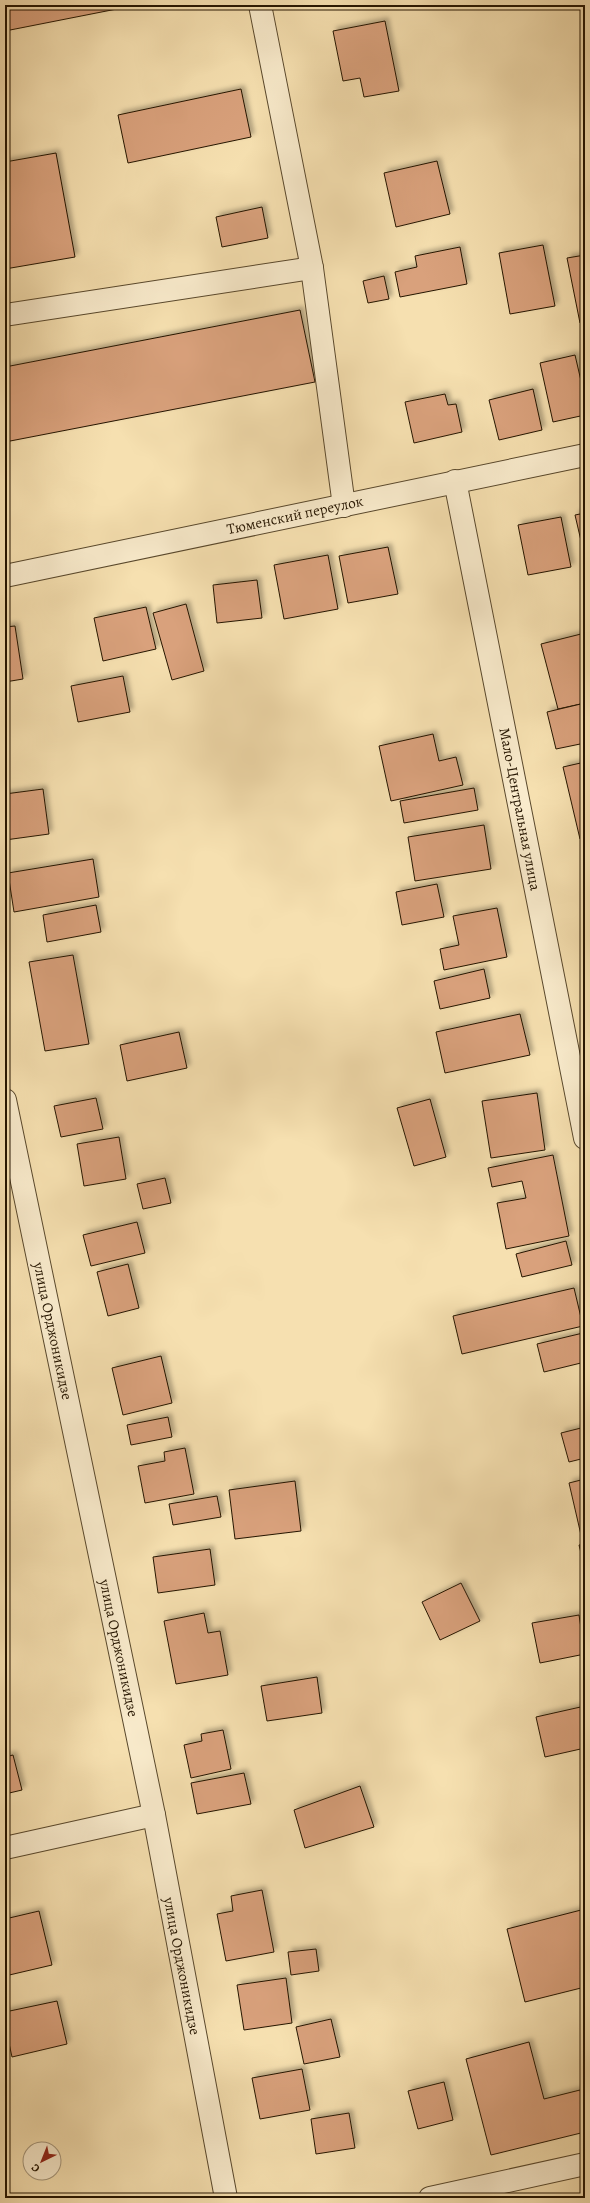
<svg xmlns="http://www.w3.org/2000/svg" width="590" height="2203" viewBox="0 0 590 2203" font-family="Alegreya,serif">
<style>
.building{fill:#d9a17b;stroke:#251500;filter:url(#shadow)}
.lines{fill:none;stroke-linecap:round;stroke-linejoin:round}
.minor-casing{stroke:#59482c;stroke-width:24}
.minor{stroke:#f9ebcc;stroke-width:22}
.labels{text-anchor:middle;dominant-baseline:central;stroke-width:3.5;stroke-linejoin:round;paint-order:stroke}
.street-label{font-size:15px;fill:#251500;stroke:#f9ebcc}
</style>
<defs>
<filter id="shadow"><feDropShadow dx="3.5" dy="-3.5" stdDeviation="2" flood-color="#0004"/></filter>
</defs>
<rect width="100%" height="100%" fill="#f6e0b0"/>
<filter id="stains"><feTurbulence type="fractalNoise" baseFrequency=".005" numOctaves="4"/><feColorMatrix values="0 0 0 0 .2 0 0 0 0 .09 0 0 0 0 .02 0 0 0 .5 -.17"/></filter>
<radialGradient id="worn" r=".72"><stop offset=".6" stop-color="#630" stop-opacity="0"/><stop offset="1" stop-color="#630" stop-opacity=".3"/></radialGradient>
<g class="building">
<path d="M5 5H137L5 31Z"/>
<path d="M385 21 399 91 364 97 360 78 343 81 333 31Z"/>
<path d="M241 89 251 137 128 163 118 115Z"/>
<path d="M56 153 75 257 5 269V162Z"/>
<path d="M437 161 450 214 396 227 384 173Z"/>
<path d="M262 207 268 238 222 247 216 217Z"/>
<path d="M543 245 555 306 510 314 499 253Z"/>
<path d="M460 247 467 284 400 297 395 272 417 267 415 256Z"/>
<path d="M585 255V322L580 323 567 258Z"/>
<path d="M384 276 389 299 368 303 363 281Z"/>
<path d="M300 310 315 382 5 442V367Z"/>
<path d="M575 355 585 398V415L553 422 540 363Z"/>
<path d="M533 389 542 430 499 440 489 400Z"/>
<path d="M445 394 448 405 456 404 462 432 414 443 405 402Z"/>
<path d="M585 513V558L575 515Z"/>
<path d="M561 517 571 567 528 575 518 525Z"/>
<path d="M388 547 398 594 348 603 339 556Z"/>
<path d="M328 555 338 609 284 619 274 565Z"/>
<path d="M257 580 262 618 217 623 213 585Z"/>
<path d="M186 604 204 671 172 680 153 613Z"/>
<path d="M146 607 156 649 103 661 94 618Z"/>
<path d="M15 626 23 679 5 682V627Z"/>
<path d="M585 633V703L558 709 541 644Z"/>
<path d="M123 676 130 712 78 722 71 686Z"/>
<path d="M585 703V743L556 749 547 712Z"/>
<path d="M433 734 439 761 456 757 463 785 391 801 379 746Z"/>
<path d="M585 762V838L580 839 563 767Z"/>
<path d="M474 788 478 810 404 823 400 801Z"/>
<path d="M43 789 49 834 5 840V794Z"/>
<path d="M484 825 491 869 415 881 408 837Z"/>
<path d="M93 859 99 897 14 912 8 873Z"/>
<path d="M437 884 444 917 402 925 396 892Z"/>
<path d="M96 905 101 932 47 942 43 915Z"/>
<path d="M497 908 507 957 444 970 440 949 459 945 453 916Z"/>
<path d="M73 955 89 1044 45 1051 29 962Z"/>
<path d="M484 969 490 998 440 1009 434 981Z"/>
<path d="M520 1014 530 1055 445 1073 436 1032Z"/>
<path d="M179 1032 187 1068 127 1081 120 1045Z"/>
<path d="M537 1093 545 1150 491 1158 482 1101Z"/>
<path d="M96 1098 103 1129 61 1137 54 1106Z"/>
<path d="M430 1099 446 1157 414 1166 397 1108Z"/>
<path d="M119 1137 126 1179 84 1186 77 1144Z"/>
<path d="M553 1155 569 1236 506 1249 497 1203 526 1198 522 1181 492 1187 488 1168Z"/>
<path d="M165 1178 171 1203 143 1209 137 1184Z"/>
<path d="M137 1222 145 1253 91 1266 83 1235Z"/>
<path d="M566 1241 572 1265 522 1277 516 1254Z"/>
<path d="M128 1264 139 1308 108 1316 97 1272Z"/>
<path d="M574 1288 583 1326 462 1354 453 1316Z"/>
<path d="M583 1333 585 1362 544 1372 537 1344Z"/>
<path d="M161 1356 172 1403 123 1415 112 1368Z"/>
<path d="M168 1417 172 1437 131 1445 127 1425Z"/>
<path d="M585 1427V1458L569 1462 561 1433Z"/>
<path d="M185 1448 194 1494 145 1503 138 1466 165 1461 164 1452Z"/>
<path d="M585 1479V1534L581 1535 569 1483Z"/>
<path d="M295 1481 301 1531 235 1539 229 1490Z"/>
<path d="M217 1496 221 1517 173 1525 169 1504Z"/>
<path d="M585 1544V1569L579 1545Z"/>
<path d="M210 1549 215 1585 158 1593 153 1557Z"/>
<path d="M461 1583 480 1621 440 1640 422 1602Z"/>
<path d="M204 1613 208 1633 220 1631 228 1675 176 1684 164 1621Z"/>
<path d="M579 1615 585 1654 540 1663 532 1623Z"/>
<path d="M317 1677 322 1713 267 1721 261 1686Z"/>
<path d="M585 1706V1748L545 1757 536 1717Z"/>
<path d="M223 1730 231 1769 191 1778 184 1745 202 1741 201 1734Z"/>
<path d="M13 1755 22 1790 5 1794V1757Z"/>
<path d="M244 1773 251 1804 197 1814 191 1783Z"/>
<path d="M360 1786 374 1827 305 1848 294 1810Z"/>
<path d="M262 1890 274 1952 226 1961 217 1914 233 1911 231 1896Z"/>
<path d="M585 1909V1987L525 2002 507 1929Z"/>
<path d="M39 1911 52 1965 5 1976V1919Z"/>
<path d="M316 1949 319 1971 291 1975 288 1952Z"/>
<path d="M286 1978 292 2023 244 2030 237 1985Z"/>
<path d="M57 2001 67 2044 12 2057 5 2025V2012Z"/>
<path d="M331 2019 340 2057 304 2064 296 2027Z"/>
<path d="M529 2042 544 2099 580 2090 585 2109V2132L491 2155 466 2059Z"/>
<path d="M302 2069 310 2110 260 2119 252 2078Z"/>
<path d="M444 2082 453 2120 418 2129 408 2091Z"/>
<path d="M349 2113 355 2148 316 2154 311 2119Z"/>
</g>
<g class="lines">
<g class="minor-casing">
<g id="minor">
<path d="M260 5 312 268 344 506"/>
<path d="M5 315 312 268"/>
<path d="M455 481 585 1138"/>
<path d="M5 576 585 455"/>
<path d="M5 1100 154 1815 226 2198"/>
<path d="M5 1848 154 1815"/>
<path d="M430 2198 585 2164"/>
</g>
</g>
<use href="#minor" class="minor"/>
</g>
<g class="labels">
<g class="street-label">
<text transform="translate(295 515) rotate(-12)">Тюменский переулок</text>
<text transform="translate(520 809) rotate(79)">Мало-Центральная улица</text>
<text transform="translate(53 1331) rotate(78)">улица Орджоникидзе</text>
<text transform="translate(119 1648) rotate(78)">улица Орджоникидзе</text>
<text transform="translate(182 1966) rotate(79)">улица Орджоникидзе</text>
</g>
</g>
<rect width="590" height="2203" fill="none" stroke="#f6e0b0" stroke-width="20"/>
<rect x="6" y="6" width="578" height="2191" fill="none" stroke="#251500" stroke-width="2"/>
<rect x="10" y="10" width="570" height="2183" fill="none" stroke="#251500"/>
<g transform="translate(42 2161) rotate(223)"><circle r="19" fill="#f9ebcc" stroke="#a4957a"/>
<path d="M0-3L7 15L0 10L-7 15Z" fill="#8f2418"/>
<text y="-6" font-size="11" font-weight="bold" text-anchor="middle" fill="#251500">С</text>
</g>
<rect width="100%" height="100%" filter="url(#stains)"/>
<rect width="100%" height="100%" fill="url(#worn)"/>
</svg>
